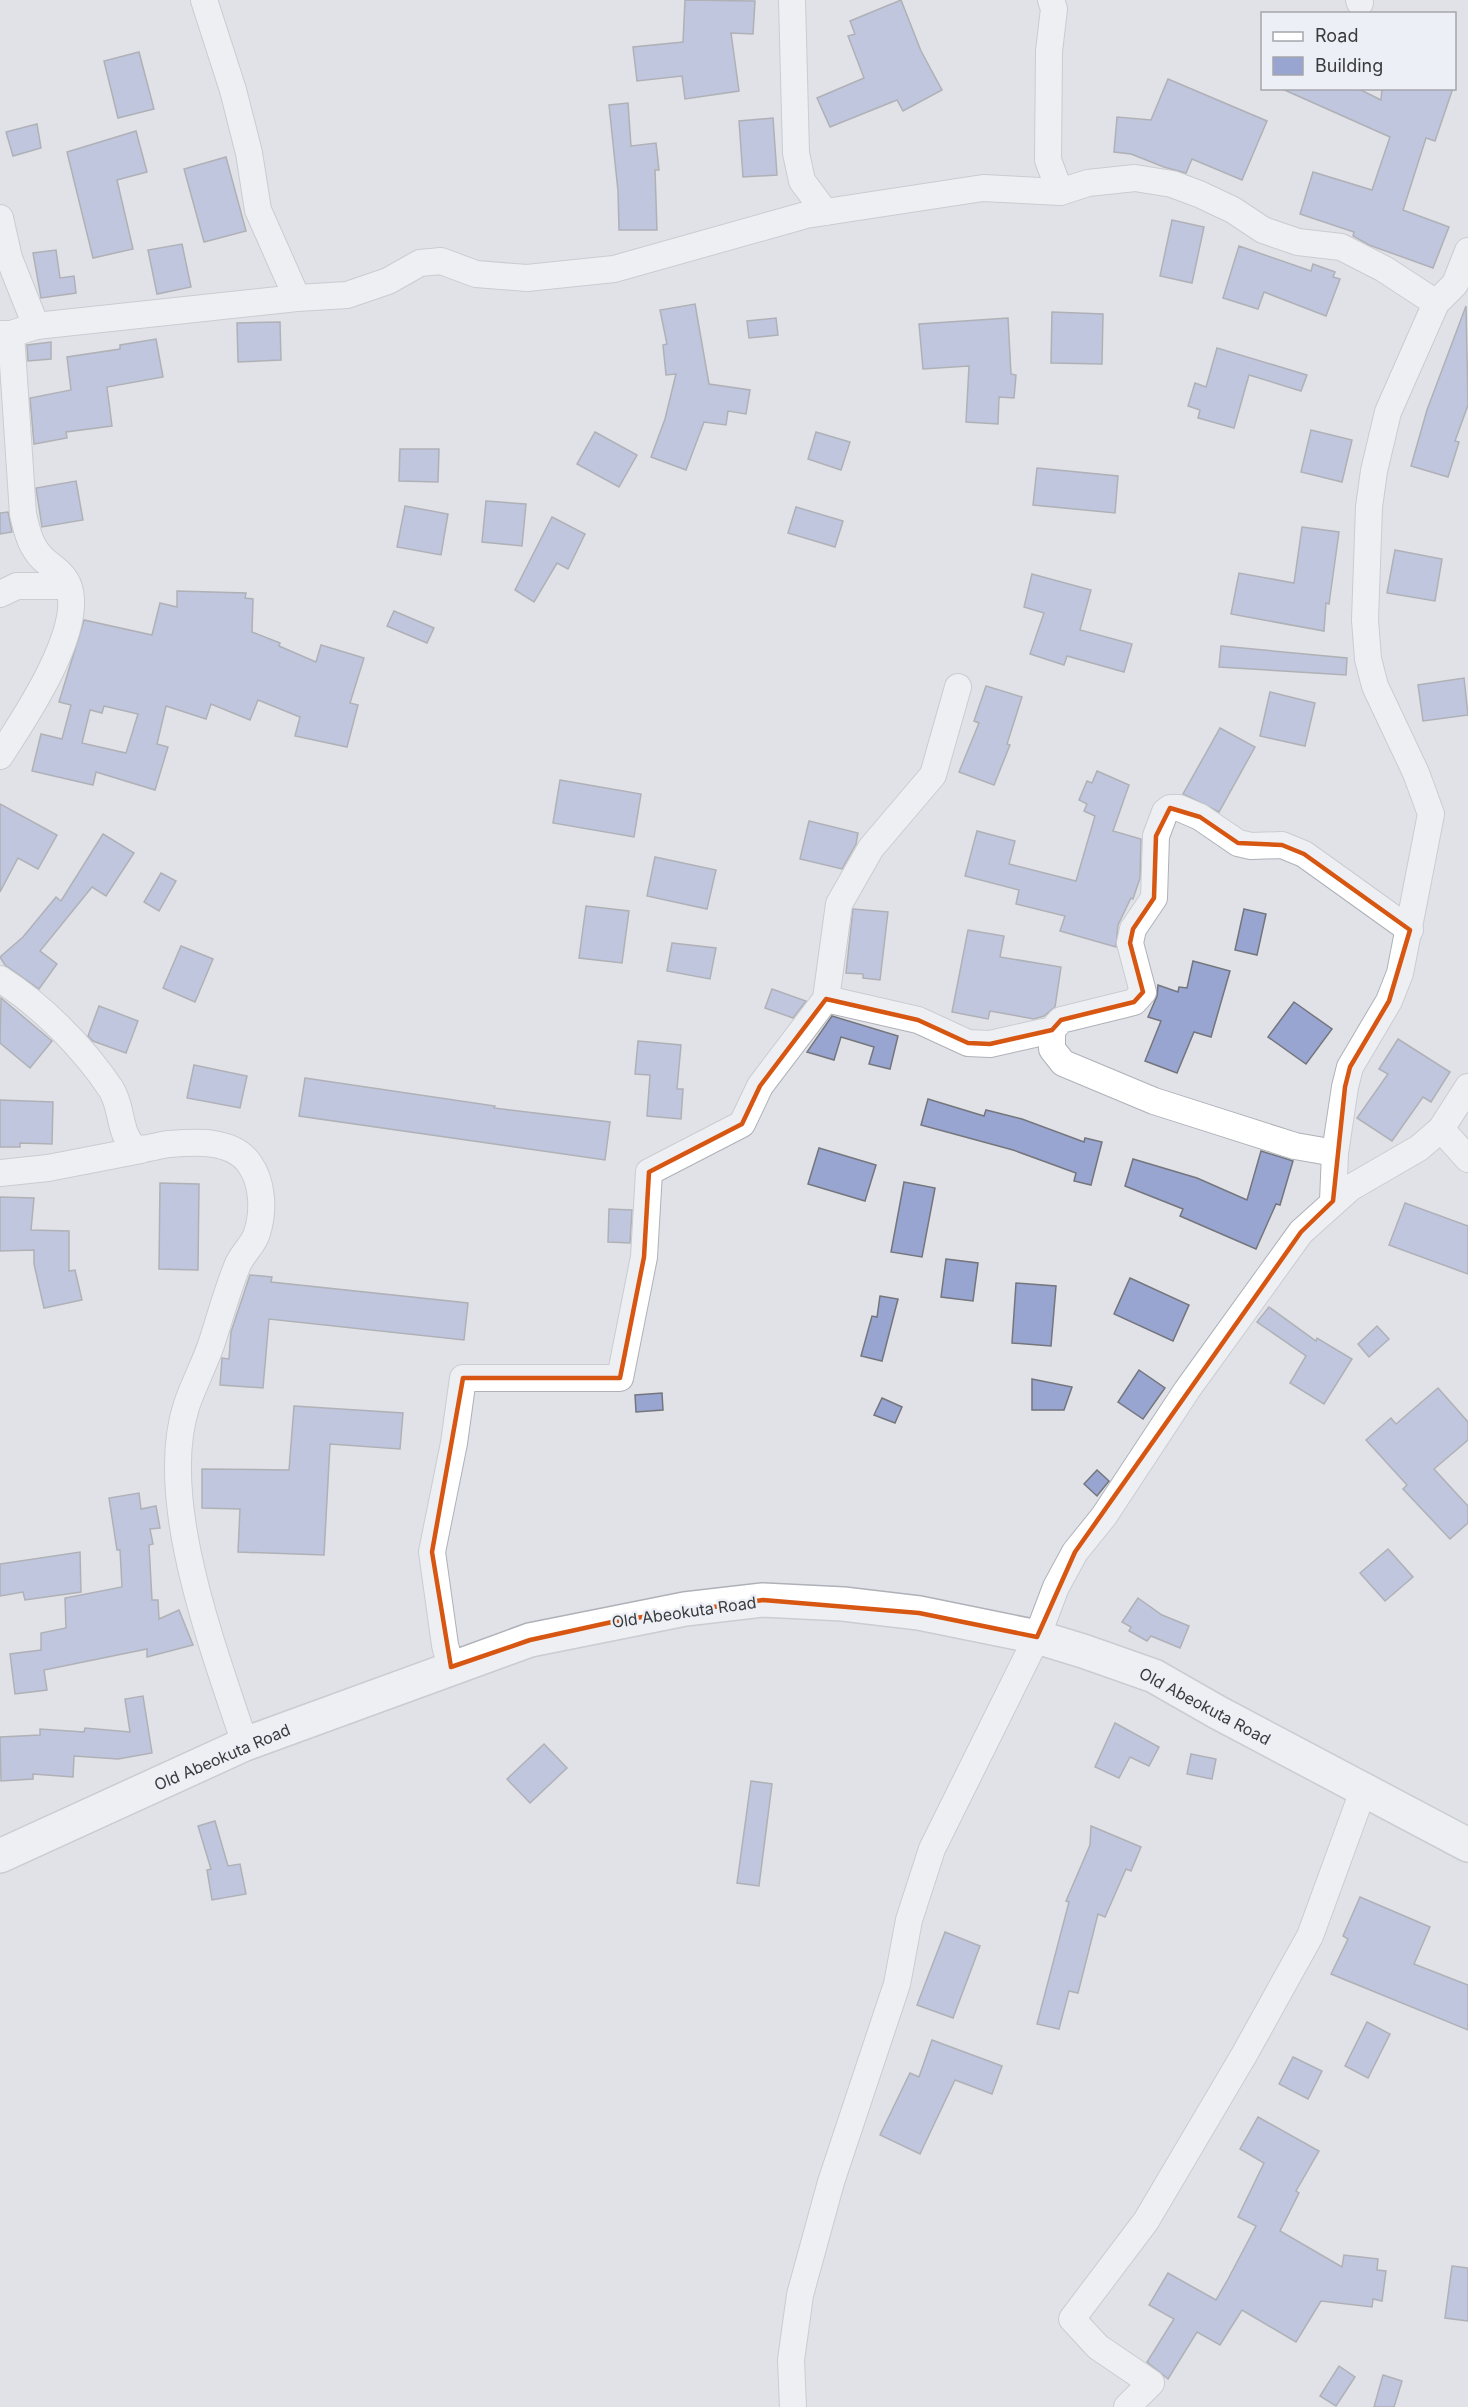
<svg xmlns="http://www.w3.org/2000/svg" width="1468" height="2407" viewBox="0 0 1468 2407" font-family="Inter,sans-serif">
<style>
.building{fill:#98a5d1;stroke:#74767c;stroke-width:1.5;fill-rule:evenodd}
.lines{fill:none;stroke-linecap:round;stroke-linejoin:round}
.street-casing{stroke:#aeb1b7;stroke-width:28}
.highway-casing{stroke:#aeb1b7;stroke-width:36}
.street{stroke:#fff;stroke-width:26}
.highway{stroke:#fff;stroke-width:33}
.marked{fill:none;stroke:#d75611;stroke-width:4.5;stroke-linejoin:round}
.labels{text-anchor:middle;dominant-baseline:central;stroke-width:5;stroke-linejoin:round;paint-order:stroke}
.street-label{font-size:16px;fill:#3a3b3d;stroke:#edeff6}
</style>
<rect width="100%" height="100%" fill="#e0e2e8"/>
<g class="building">
<path d="M685 0 755 1 753 34 731 33 739 91 685 99 682 76 637 81 633 47 683 42Z"/>
<path d="M901 0 921 51 942 90 903 111 897 100 830 127 817 98 864 78 848 36 855 34 850 21Z"/>
<path d="M139 52 154 109 118 118 104 61Z"/>
<path d="M1168 79 1267 121 1242 180 1192 159 1186 173 1164 167 1131 154 1114 152 1117 117 1151 120Z"/>
<path d="M1280 88H1357L1381 100 1382 88H1453L1435 141 1426 138 1403 210 1449 227 1433 268 1369 245 1353 236 1354 232 1300 214 1313 172 1372 190 1390 137Z"/>
<path d="M628 103 631 146 656 143 659 170H655L657 230H619L618 191 609 105Z"/>
<path d="M773 118 777 175 743 177 739 121Z"/>
<path d="M37 124 41 148 13 156 6 132Z"/>
<path d="M136 131 147 172 117 180 133 249 93 258 67 152Z"/>
<path d="M226 157 246 231 204 242 184 169Z"/>
<path d="M1172 220 1204 227 1192 283 1160 276Z"/>
<path d="M182 244 191 287 157 294 148 250Z"/>
<path d="M1239 246 1311 271 1313 264 1335 272 1333 277 1340 279 1326 316 1264 292 1258 309 1223 298Z"/>
<path d="M56 250 60 278 74 276 76 293 41 298 33 253Z"/>
<path d="M695 304 709 384 750 390 746 414 728 411 726 425 704 422 686 470 651 457 665 419 676 374 666 375 663 345 667 344 660 310Z"/>
<path d="M1466 306 1468 405 1455 441 1459 442 1448 477 1411 466 1427 410Z"/>
<path d="M1052 312 1103 314 1102 364 1051 363Z"/>
<path d="M776 318 778 335 749 338 747 321Z"/>
<path d="M1008 318 1011 374 1016 375 1014 398 999 397 998 424 966 422 969 366 923 369 919 324Z"/>
<path d="M280 322 281 360 238 362 237 323Z"/>
<path d="M156 339 163 377 107 387 112 426 66 432 67 438 34 444 30 398 71 390 67 357 120 349V345Z"/>
<path d="M51 342V359L28 361 27 345Z"/>
<path d="M1217 348 1307 375 1301 391 1249 375 1234 428 1198 418 1200 410 1188 406 1195 383 1206 387Z"/>
<path d="M1311 430 1352 440 1342 482 1301 472Z"/>
<path d="M595 432 637 455 619 487 577 464Z"/>
<path d="M816 432 850 442 841 470 808 459Z"/>
<path d="M400 449H439L438 482 399 481Z"/>
<path d="M1037 468 1118 476 1115 513 1033 505Z"/>
<path d="M76 481 83 520 42 527 36 488Z"/>
<path d="M486 501 526 504 522 546 482 542Z"/>
<path d="M405 506 448 514 441 555 397 547Z"/>
<path d="M796 507 843 521 835 547 788 533Z"/>
<path d="M8 512 12 532 0 534V513Z"/>
<path d="M552 517 585 534 568 569 557 563 534 602 515 590Z"/>
<path d="M1302 527 1339 532 1329 604 1326 603 1324 631 1231 614 1239 573 1294 583Z"/>
<path d="M1395 550 1442 559 1435 601 1387 593Z"/>
<path d="M1032 574 1091 590 1080 630 1132 644 1124 672 1067 656 1064 665 1030 654 1044 613 1024 607Z"/>
<path d="M177 591 246 593 245 598 253 599 252 632 280 643 279 646 316 662 321 645 364 658 350 703 358 705 347 747 295 736 300 717 258 700 250 720 211 704 206 719 166 706 157 744 168 747 155 790 96 772 93 785 32 771 41 734 62 739 71 705 59 702 84 620 152 635 160 603 177 607ZM104 706 138 714 126 753 82 743 90 710 102 713Z"/>
<path d="M394 611 434 628 427 643 387 626Z"/>
<path d="M1221 646 1347 658 1346 675 1219 667Z"/>
<path d="M1464 678 1468 715 1423 721 1418 685Z"/>
<path d="M986 686 1022 697 1007 744 1010 745 994 785 959 772 979 723 974 721Z"/>
<path d="M1270 692 1315 703 1305 746 1260 736Z"/>
<path d="M1220 728 1255 747 1219 812 1183 794Z"/>
<path d="M1097 771 1129 785 1113 831 1141 839 1140 878 1133 899 1131 898 1118 925 1116 947 1060 931 1065 916 1016 904 1019 890 965 876 977 831 1015 841 1009 864 1076 881 1095 816 1084 811 1087 804 1079 800 1087 781 1092 783Z"/>
<path d="M560 780 641 794 634 837 553 823Z"/>
<path d="M0 804 57 835 38 869 18 858 0 892Z"/>
<path d="M809 821 858 833 856 844 842 869 800 859Z"/>
<path d="M103 834 134 853 106 896 92 887 40 951 57 964 39 989 5 965 0 957 23 937 56 897 61 901Z"/>
<path d="M655 857 716 870 707 909 647 896Z"/>
<path d="M161 873 176 881 159 911 144 902Z"/>
<path d="M586 906 629 911 622 963 579 958Z"/>
<path d="M853 909 888 912 880 980 863 978V974L846 973Z"/>
<path d="M1244 909 1266 914 1257 955 1235 950Z"/>
<path d="M968 930 1004 936 1000 957 1061 967 1055 1007 1044 1016 1034 1019 990 1011 988 1019 952 1012Z"/>
<path d="M672 943 716 948 710 979 667 971Z"/>
<path d="M181 946 213 959 195 1002 163 988Z"/>
<path d="M1193 961 1230 971 1211 1037 1194 1032 1177 1073 1145 1061 1161 1021 1148 1017 1157 996 1158 985 1178 992 1179 987 1187 988Z"/>
<path d="M772 989 806 1001 793 1018 765 1008Z"/>
<path d="M1 998 52 1041 30 1068 0 1043Z"/>
<path d="M1294 1002 1332 1029 1306 1064 1268 1037Z"/>
<path d="M99 1006 138 1021 126 1053 93 1041 88 1036Z"/>
<path d="M832 1016 898 1036 890 1069 869 1064 874 1047 841 1037 834 1060 807 1052Z"/>
<path d="M1398 1039 1450 1072 1431 1102 1423 1097 1392 1141 1357 1118 1388 1074 1379 1069Z"/>
<path d="M638 1041 681 1045 677 1089H683L681 1119 647 1116 650 1075 635 1074Z"/>
<path d="M194 1065 247 1076 240 1108 187 1098Z"/>
<path d="M305 1078 495 1106 494 1108 610 1122 605 1160 299 1116Z"/>
<path d="M928 1099 984 1116 986 1110 1022 1119 1084 1142 1085 1138 1102 1142 1091 1185 1074 1181 1076 1173 1013 1150 921 1125Z"/>
<path d="M0 1100 53 1102 52 1144 20 1143V1147H0Z"/>
<path d="M819 1148 876 1165 865 1201 808 1184Z"/>
<path d="M1261 1151 1293 1161 1280 1205 1276 1204 1256 1249 1180 1216 1183 1209 1125 1186 1133 1159 1197 1178 1247 1200Z"/>
<path d="M904 1182 935 1188 922 1257 891 1252Z"/>
<path d="M160 1183 199 1184 198 1270 159 1269Z"/>
<path d="M0 1197 34 1198 31 1230 69 1231V1271L75 1270 82 1300 44 1308 34 1264V1250L0 1251Z"/>
<path d="M1405 1203 1468 1226V1274L1389 1245Z"/>
<path d="M609 1209 632 1210 630 1243 608 1242Z"/>
<path d="M946 1259 978 1263 973 1301 941 1297Z"/>
<path d="M250 1275 272 1277 271 1282 468 1303 464 1340 269 1319 263 1388 220 1385 222 1358 229 1359 231 1332Z"/>
<path d="M1130 1278 1189 1305 1173 1341 1114 1314Z"/>
<path d="M1016 1283 1056 1286 1051 1346 1012 1343Z"/>
<path d="M880 1296 898 1299 882 1361 861 1356 872 1316 877 1317Z"/>
<path d="M1269 1307 1316 1341 1317 1338 1352 1359 1324 1404 1290 1383 1306 1356 1257 1322Z"/>
<path d="M1377 1326 1389 1339 1369 1357 1358 1344Z"/>
<path d="M1139 1370 1165 1388 1143 1419 1118 1402Z"/>
<path d="M1032 1379 1072 1387 1064 1410H1032Z"/>
<path d="M1438 1388 1468 1422V1440L1434 1469 1468 1506V1523L1450 1539 1403 1489 1407 1485 1366 1440 1391 1418 1396 1424Z"/>
<path d="M662 1393 663 1410 636 1412 635 1395Z"/>
<path d="M882 1398 902 1407 895 1423 874 1415Z"/>
<path d="M294 1406 403 1413 400 1449 330 1444 324 1555 238 1552 240 1509 202 1508V1469L289 1470Z"/>
<path d="M1097 1470 1109 1481 1097 1496 1084 1484Z"/>
<path d="M139 1493 141 1509 156 1506 160 1528 150 1529 153 1544 149 1545 152 1600H158L159 1619 179 1610 193 1645 147 1657V1649L44 1670 47 1690 15 1694 10 1654 41 1650V1633L66 1628 65 1598 122 1587 120 1550H117L109 1498Z"/>
<path d="M1388 1549 1413 1577 1385 1601 1360 1573Z"/>
<path d="M80 1552 81 1592 25 1600 23 1592 0 1596V1564Z"/>
<path d="M1138 1598 1162 1615 1189 1626 1180 1648 1151 1636 1147 1641 1129 1631 1131 1627 1122 1622Z"/>
<path d="M143 1696 152 1753 118 1759 74 1756 73 1777 33 1774V1779L1 1781 0 1737 40 1735V1729L84 1732 85 1728 130 1732 125 1699Z"/>
<path d="M1115 1723 1159 1747 1149 1766 1130 1757 1119 1778 1095 1767Z"/>
<path d="M544 1744 567 1768 530 1803 507 1779Z"/>
<path d="M1191 1754 1216 1759 1212 1779 1187 1774Z"/>
<path d="M751 1781 772 1784 759 1886 737 1883Z"/>
<path d="M215 1821 228 1866 240 1864 246 1894 212 1900 207 1870 211 1869 198 1826Z"/>
<path d="M1091 1826 1141 1847 1131 1871 1126 1869 1105 1917 1098 1914 1078 1993 1069 1991 1059 2029 1037 2024 1069 1902 1066 1901 1090 1845Z"/>
<path d="M1360 1897 1430 1927 1414 1964 1468 1985V2030L1331 1974 1348 1939 1343 1936Z"/>
<path d="M945 1932 980 1946 953 2018 917 2005Z"/>
<path d="M1367 2022 1390 2034 1368 2078 1345 2066Z"/>
<path d="M932 2040 1002 2066 992 2094 955 2080 920 2154 880 2135 910 2073 919 2077Z"/>
<path d="M1293 2057 1322 2071 1308 2099 1279 2084Z"/>
<path d="M1258 2117 1319 2151 1296 2191 1299 2193 1280 2231 1342 2267 1344 2255 1378 2259 1377 2270 1386 2271 1382 2301 1373 2299 1372 2307 1321 2301 1296 2342 1242 2310 1220 2345 1197 2332 1168 2379 1147 2362 1174 2319 1149 2305 1168 2273 1216 2300 1227 2281 1256 2226 1238 2217 1264 2163 1240 2149Z"/>
<path d="M1452 2266 1468 2268V2321L1445 2318Z"/>
<path d="M1339 2366 1355 2377 1336 2406 1320 2396Z"/>
<path d="M1383 2375 1402 2381 1394 2407H1374Z"/>
</g>
<g class="lines">
<g class="street-casing">
<g id="street">
<path d="M204 0 233 90 249 153 258 210 297 298"/>
<path d="M792 0 796 153 802 181 825 212"/>
<path d="M1051 0 1054 9 1049 51 1048 160 1060 192"/>
<path d="M1359 0 1360 3"/>
<path d="M0 218 9 258 36 326"/>
<path d="M0 334H11L36 326 297 298 347 295 388 281 420 263 441 261 476 274 527 278 614 269 806 215 983 188 1060 192 1088 183 1135 178 1172 184 1199 194 1233 210 1263 230 1298 242 1341 247 1384 269 1436 303"/>
<path d="M0 594 17 586H68"/>
<path d="M958 687 933 775 871 848 839 904 826 999 918 1020 968 1043 990 1044 1052 1030 1061 1020 1134 1002 1143 992 1130 943 1133 929 1154 898 1156 836 1165 812 1170 808H1179L1200 817 1238 843 1251 846 1282 845 1304 854 1410 930"/>
<path d="M0 756C23 721 86 628 68 585 63 573 52 567 43 559 30 546 27 531 23 514L11 334"/>
<path d="M0 979C42 1006 83 1047 111 1089 123 1108 118 1131 134 1148 146 1151 157 1145 169 1144 195 1142 232 1139 249 1163 263 1182 264 1211 257 1233 254 1244 243 1253 238 1264 227 1290 220 1318 211 1345 204 1365 194 1384 187 1404 155 1499 215 1652 245 1744"/>
<path d="M1052 1030V1049L1063 1063 1154 1101 1295 1146 1335 1153"/>
<path d="M1441 1129 1468 1159"/>
<path d="M0 1173 48 1168 141 1150"/>
<path d="M1333 1201 1335 1153 1345 1087 1350 1067 1389 1001 1400 973 1431 814 1416 773 1375 686 1368 659 1365 620 1369 507 1374 471 1388 412 1436 303 1455 284 1468 251"/>
<path d="M451 1667 445 1645 432 1552 454 1443 463 1378H620L644 1257 649 1172 742 1124 760 1086 826 999"/>
<path d="M793 2407 791 2360 800 2295 831 2182 897 1984 909 1920 932 1849 1037 1637 1056 1587 1075 1552 1104 1516 1187 1390 1301 1232 1350 1188 1419 1148 1441 1129 1468 1087"/>
<path d="M1127 2407 1151 2383 1098 2347 1072 2319 1146 2221 1244 2055 1310 1936 1363 1791"/>
</g>
</g>
<g class="highway-casing">
<path id="highway" d="M0 1856 245 1744 530 1640 685 1609 763 1600 843 1604 919 1613 1037 1637 1083 1651 1154 1676 1217 1712 1468 1845"/>
</g>
<use href="#street" class="street"/>
<use href="#highway" class="highway"/>
</g>
<path d="M0 0H1468V2407H0ZM1170 808 1200 817 1238 843 1282 845 1304 854 1410 930 1389 1001 1350 1067 1345 1087 1333 1201 1301 1232 1075 1552 1037 1637 919 1613 763 1600 621 1620 530 1640 451 1667 432 1552 463 1378H620L644 1257 649 1172 742 1124 760 1086 826 999 918 1020 968 1043 990 1044 1052 1030 1061 1020 1134 1002 1143 992 1130 943 1133 929 1154 898 1156 836Z" fill="#e0e2e8" fill-opacity=".55" fill-rule="evenodd"/>
<path class="marked" d="M1170 808 1200 817 1238 843 1282 845 1304 854 1410 930 1389 1001 1350 1067 1345 1087 1333 1201 1301 1232 1075 1552 1037 1637 919 1613 763 1600 621 1620 530 1640 451 1667 432 1552 463 1378H620L644 1257 649 1172 742 1124 760 1086 826 999 918 1020 968 1043 990 1044 1052 1030 1061 1020 1134 1002 1143 992 1130 943 1133 929 1154 898 1156 836Z"/>
<g class="labels">
<g class="street-label">
<text transform="translate(684 1612) rotate(-8)">Old Abeokuta Road</text>
<text transform="translate(1205 1706) rotate(28)">Old Abeokuta Road</text>
<text transform="translate(222 1757) rotate(-23)">Old Abeokuta Road</text>
</g>
</g>
<rect x="1261" y="12" width="195" height="78" fill="#edeff6" stroke="#a5a7ac" stroke-width="1.5"/>
<rect x="1273" y="32" width="30" height="9" fill="#ffffff" stroke="#a5a7ac" stroke-width="1.5"/>
<text x="1315" y="42" font-size="18" fill="#3a3b3d">Road</text>
<rect x="1273" y="57" width="30" height="18" fill="#98a5d1" stroke="#a5a7ac" stroke-width="1.5"/>
<text x="1315" y="72" font-size="18" fill="#3a3b3d">Building</text>
</svg>
